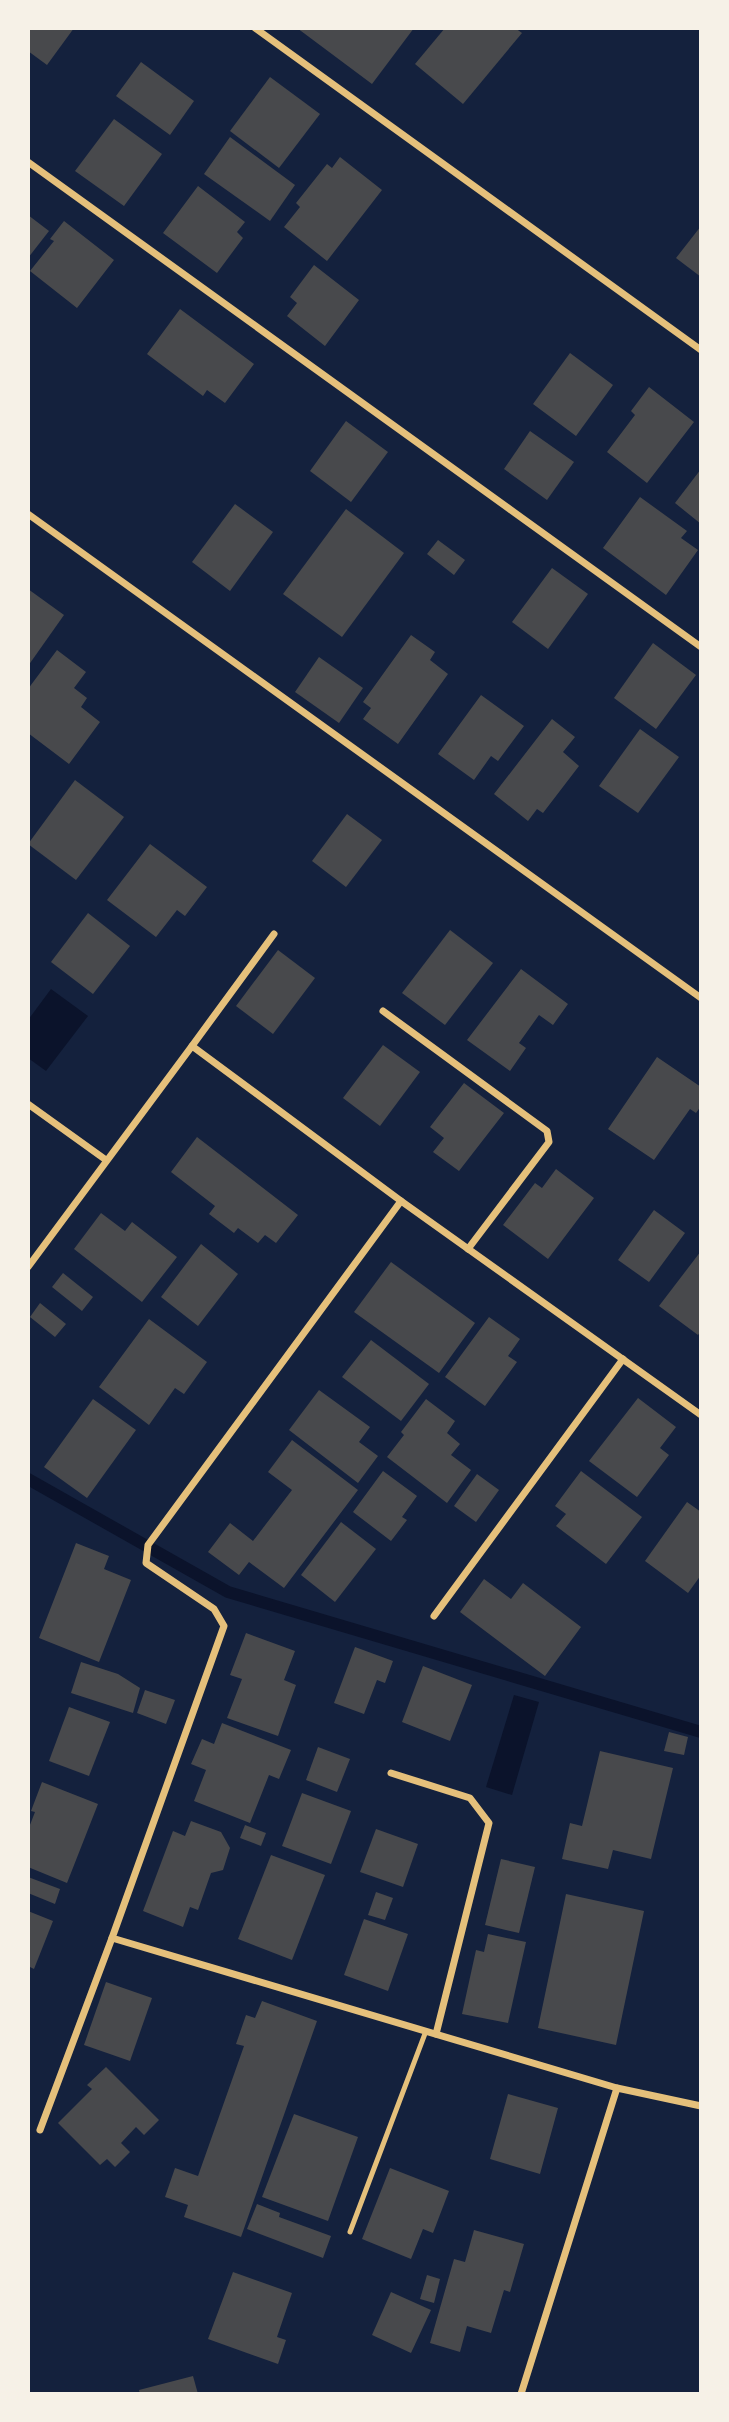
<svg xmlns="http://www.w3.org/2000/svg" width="729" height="2422" viewBox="0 0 729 2422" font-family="Poppins,sans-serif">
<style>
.water{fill:#0b132b}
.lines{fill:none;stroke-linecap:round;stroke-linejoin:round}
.stream{stroke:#0b132b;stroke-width:12}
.building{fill:#48494c}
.service{stroke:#e5c07b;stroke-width:5}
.minor{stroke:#e5c07b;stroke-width:7}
</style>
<rect width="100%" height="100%" fill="#14213d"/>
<g class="water">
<path d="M51 989 88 1016 46 1071 28 1058V1020Z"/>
<path d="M514 1695 539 1702 512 1795 486 1787Z"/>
</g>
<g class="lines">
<path class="stream" d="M28 1479 228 1592 701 1732"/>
</g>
<g class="building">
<path d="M28 28H74L47 65 28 51Z"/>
<path d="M297 28H414L372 84Z"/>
<path d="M445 28H515L522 33 463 104 415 64Z"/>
<path d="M141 62 194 101 170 135 116 96Z"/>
<path d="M270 77 320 114 279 168 230 131Z"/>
<path d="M114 119 162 154 124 206 75 171Z"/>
<path d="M230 137 295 185 270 221 204 174Z"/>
<path d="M340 157 382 190 327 261 284 227 300 207 296 203 327 164 332 168Z"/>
<path d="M198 186 245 222 237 232 243 238 217 273 163 233Z"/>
<path d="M28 215 49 231 28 258Z"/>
<path d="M64 221 114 260 77 308 30 271 54 241 50 239Z"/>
<path d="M701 226V277L676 258Z"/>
<path d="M314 265 359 300 325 346 287 316 297 303 290 297Z"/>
<path d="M180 309 254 364 225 403 207 390 203 396 147 354Z"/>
<path d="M570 353 613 385 576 436 533 404Z"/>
<path d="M649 387 694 422 647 483 607 452 635 415 631 411Z"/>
<path d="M346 421 388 452 351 502 310 471Z"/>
<path d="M530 431 574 462 547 500 504 469Z"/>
<path d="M701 469V524L675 503Z"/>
<path d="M640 497 687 531 681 538 698 550 666 595 603 548Z"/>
<path d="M235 504 273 532 230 591 192 562Z"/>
<path d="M346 509 404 553 342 637 283 594Z"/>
<path d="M438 540 465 560 454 575 427 554Z"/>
<path d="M552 568 588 594 548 649 512 622Z"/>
<path d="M28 589 64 615 28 666Z"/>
<path d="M411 635 435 652 430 660 448 674 398 744 363 719 371 708 363 702Z"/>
<path d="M653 643 696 675 656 729 614 698Z"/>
<path d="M57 650 86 672 74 688 87 698 81 707 100 722 69 764 28 733V689Z"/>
<path d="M319 657 363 688 339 723 295 692Z"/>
<path d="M481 695 524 726 498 761 491 756 474 780 438 754Z"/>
<path d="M552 719 575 737 563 752 579 766 543 813 537 809 528 821 494 794Z"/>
<path d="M640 729 679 757 638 813 599 786Z"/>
<path d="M75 780 124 817 76 880 28 844Z"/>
<path d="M347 814 382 840 346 887 312 861Z"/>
<path d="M150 844 207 887 185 916 177 910 156 937 107 900Z"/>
<path d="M88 913 130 946 93 994 51 962Z"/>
<path d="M450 930 493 963 445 1025 402 993Z"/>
<path d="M278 950 315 978 273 1034 236 1006Z"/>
<path d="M521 969 568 1004 553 1025 539 1015 519 1043 526 1048 510 1071 467 1040Z"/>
<path d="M383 1045 420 1072 380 1126 343 1098Z"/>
<path d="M657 1057 701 1087V1106L696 1113 690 1109 654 1160 608 1129Z"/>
<path d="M464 1083 504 1113 459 1171 433 1152 444 1138 430 1127Z"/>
<path d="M197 1137 298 1215 276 1243 265 1235 258 1243 238 1228 234 1233 209 1214 215 1206 171 1172Z"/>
<path d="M556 1169 594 1198 548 1259 503 1225 535 1183 542 1188Z"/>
<path d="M654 1210 685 1233 649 1282 618 1260Z"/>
<path d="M101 1213 125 1231 132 1222 177 1257 142 1302 74 1249Z"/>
<path d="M201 1244 238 1274 198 1326 161 1297Z"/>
<path d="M701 1251V1331L698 1335 659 1306Z"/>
<path d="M391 1262 475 1323 439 1373 354 1312Z"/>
<path d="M63 1273 93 1297 82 1311 52 1287Z"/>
<path d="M40 1303 66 1324 55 1337 30 1317Z"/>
<path d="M489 1317 520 1339 508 1356 517 1362 485 1406 445 1377Z"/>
<path d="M149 1319 207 1362 184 1394 175 1388 149 1425 99 1387Z"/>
<path d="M371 1340 429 1384 401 1421 342 1377Z"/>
<path d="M319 1390 370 1427 359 1442 378 1456 358 1483 289 1430Z"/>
<path d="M638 1398 676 1427 660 1448 669 1455 637 1497 589 1461Z"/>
<path d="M93 1399 136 1430 87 1498 44 1467Z"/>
<path d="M426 1399 455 1421 447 1433 460 1444 451 1455 471 1470 447 1503 387 1457 404 1435 401 1432Z"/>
<path d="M292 1440 358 1490 284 1588 249 1562 239 1575 208 1552 230 1523 253 1541 292 1490 268 1472Z"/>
<path d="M383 1471 417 1496 402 1517 407 1520 391 1541 353 1512Z"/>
<path d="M581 1471 642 1517 606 1564 556 1526 566 1514 555 1506Z"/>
<path d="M477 1474 499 1490 476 1522 454 1506Z"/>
<path d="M687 1502 701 1512V1575L688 1593 645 1561Z"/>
<path d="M341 1522 376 1549 335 1602 301 1575Z"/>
<path d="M76 1543 109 1556 104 1569 131 1580 99 1662 39 1638Z"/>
<path d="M484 1579 511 1599 523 1583 581 1627 545 1676 460 1612Z"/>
<path d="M246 1633 295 1651 284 1680 296 1685 278 1736 227 1718 242 1679 230 1675Z"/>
<path d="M355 1647 393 1661 385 1683 377 1680 364 1714 334 1703Z"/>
<path d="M81 1662 118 1674 140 1688 133 1713 71 1693Z"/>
<path d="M423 1666 472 1685 450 1741 402 1722Z"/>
<path d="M145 1690 175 1700 166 1724 137 1713Z"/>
<path d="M69 1707 110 1722 89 1776 49 1761Z"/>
<path d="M222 1723 291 1750 279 1779 269 1775 250 1823 194 1801 206 1770 191 1764 202 1739 214 1744Z"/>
<path d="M669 1732 688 1737 684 1755 664 1751Z"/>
<path d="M318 1747 350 1759 337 1792 306 1780Z"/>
<path d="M600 1751 673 1768 651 1859 613 1850 608 1869 562 1859 570 1823 582 1826Z"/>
<path d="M42 1782 98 1804 67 1883 28 1867V1830L35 1812 31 1811Z"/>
<path d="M302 1793 351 1811 331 1864 282 1846Z"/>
<path d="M191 1821 221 1832 230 1848 223 1870 211 1873 198 1910 190 1907 183 1927 143 1911 173 1831 185 1836Z"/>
<path d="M245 1825 266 1833 261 1846 240 1838Z"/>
<path d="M376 1829 418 1844 403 1887 360 1872Z"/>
<path d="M271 1855 325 1875 292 1960 238 1939Z"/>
<path d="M501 1859 535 1867 519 1933 485 1925Z"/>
<path d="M28 1877 60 1889 55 1904 28 1893Z"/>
<path d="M376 1892 393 1898 385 1920 368 1915Z"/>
<path d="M566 1894 644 1911 616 2045 538 2028Z"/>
<path d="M28 1911 53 1921 34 1969 28 1966Z"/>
<path d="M364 1919 408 1934 388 1991 344 1975Z"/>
<path d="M488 1934 526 1942 508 2023 462 2014 476 1950 484 1952Z"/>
<path d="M106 1982 152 1998 130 2061 84 2045Z"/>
<path d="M262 2001 317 2021 241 2237 184 2217 188 2205 165 2197 175 2168 198 2176 244 2046 236 2044 246 2015 255 2018Z"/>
<path d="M106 2067 159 2120 144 2135 136 2127 121 2143 130 2152 115 2167 107 2159 100 2165 58 2123 92 2089 87 2085Z"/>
<path d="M508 2094 558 2108 540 2174 490 2159Z"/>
<path d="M294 2114 358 2137 328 2221 262 2197Z"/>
<path d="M390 2168 449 2191 433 2233 423 2229 411 2259 362 2239Z"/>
<path d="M257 2204 280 2213 279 2217 331 2236 323 2258 247 2229Z"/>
<path d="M474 2230 524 2244 510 2292 504 2290 491 2333 467 2326 460 2352 430 2343 454 2259 465 2262Z"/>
<path d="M233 2272 292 2293 277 2337 286 2340 278 2364 208 2339Z"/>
<path d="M427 2275 440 2279 434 2303 420 2299Z"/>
<path d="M391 2292 431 2310 411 2353 372 2335Z"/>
<path d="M193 2376 198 2394H140L139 2390Z"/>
</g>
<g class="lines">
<path class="service" d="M350 2232 426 2031"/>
<g class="minor">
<path d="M255 28 701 350"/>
<path d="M28 162 701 647"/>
<path d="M28 514 701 998"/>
<path d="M383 1011 547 1131 549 1142 468 1249"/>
<path d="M192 1046 274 934"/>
<path d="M28 1104 106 1160"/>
<path d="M401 1201 148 1545 146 1563 214 1609 224 1626 112 1938 617 2088"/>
<path d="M28 1267 192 1046 401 1201 701 1415"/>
<path d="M434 1616 623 1359"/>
<path d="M391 1773 470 1798 489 1823 436 2034"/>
<path d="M40 2130 112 1938"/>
<path d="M521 2394 617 2088 701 2106"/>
</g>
</g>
<rect width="729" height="2422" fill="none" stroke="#f6f1e7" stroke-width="60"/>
</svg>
